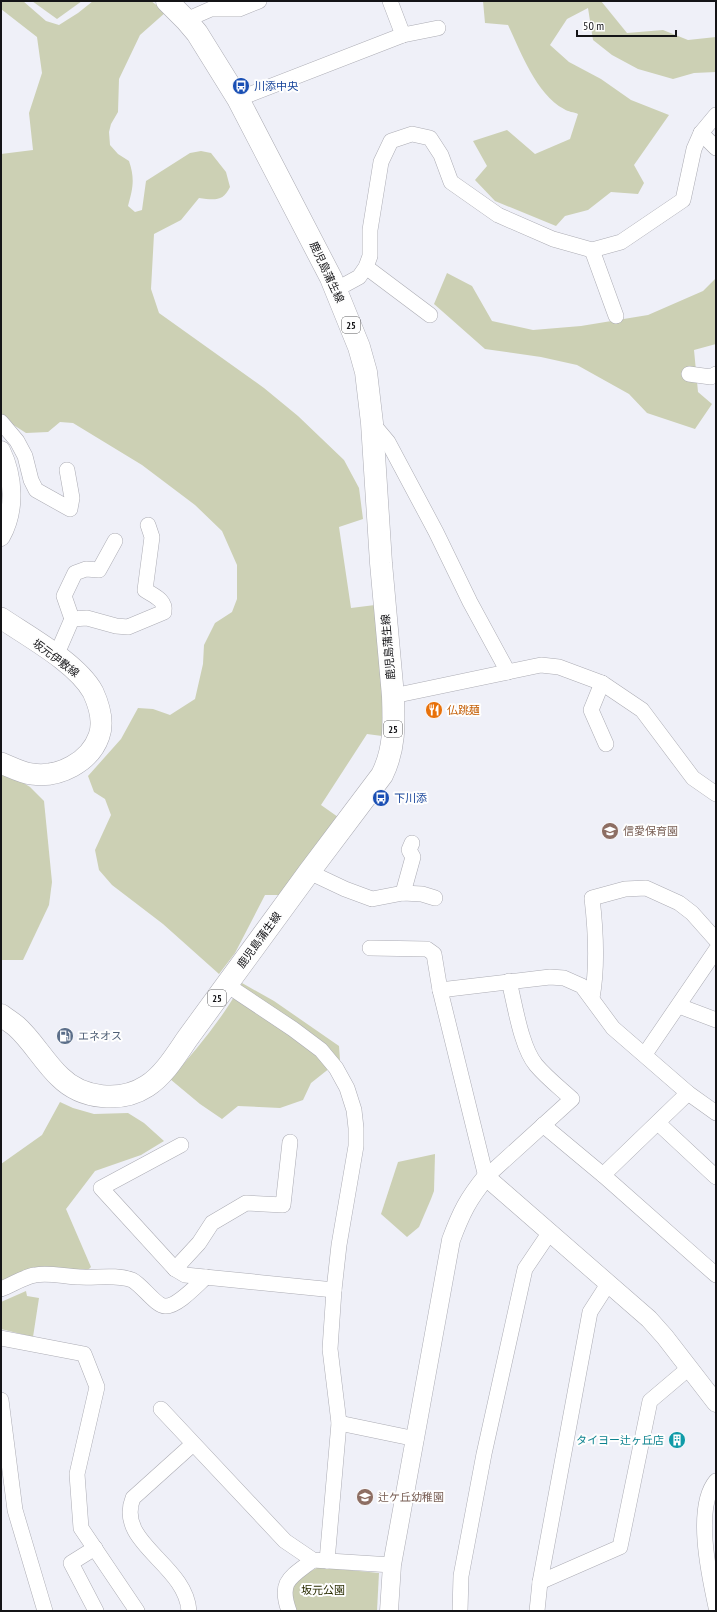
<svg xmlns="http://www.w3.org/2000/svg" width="717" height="1612" viewBox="0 0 717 1612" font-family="'PT Sans Narrow','Noto Sans JP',sans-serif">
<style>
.green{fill:#ccd0b4}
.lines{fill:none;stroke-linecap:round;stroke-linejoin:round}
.minor-casing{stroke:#acacb4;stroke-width:16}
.tertiary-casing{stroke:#acacb4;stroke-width:19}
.secondary-casing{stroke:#acacb4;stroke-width:22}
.primary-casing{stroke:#acacb4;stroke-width:23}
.minor{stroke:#fff;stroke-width:15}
.tertiary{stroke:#fff;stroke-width:18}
.secondary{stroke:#fff;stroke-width:21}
.primary{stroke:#fff;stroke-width:22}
.labels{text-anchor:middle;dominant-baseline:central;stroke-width:4;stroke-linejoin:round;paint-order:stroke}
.shield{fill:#fefefe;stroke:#5a5a5c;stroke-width:1}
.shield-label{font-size:10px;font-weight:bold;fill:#141417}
.transit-label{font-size:11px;fill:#164399;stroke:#fefefe;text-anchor:start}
.street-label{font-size:11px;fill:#141417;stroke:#fefefe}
.food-label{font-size:11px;fill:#c56008;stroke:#fefefe;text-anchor:start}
.education-label{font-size:11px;fill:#785e54;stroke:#fefefe;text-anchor:start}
.service-label{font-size:11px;fill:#4e5e75;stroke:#fefefe;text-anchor:start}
.culture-label{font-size:11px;fill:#0d838f;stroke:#fefefe;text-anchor:end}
.park-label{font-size:11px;fill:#292c00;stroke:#fefefe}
</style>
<rect width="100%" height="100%" fill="#eff0f8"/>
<g class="green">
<path d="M1 1H23L46 21 59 25 78 13 93 1H151L166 12 140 35 119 79 118 112 111 124 109 132 110 145 118 154 129 161C135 179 133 188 128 206L135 212 142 210 146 181 190 153 201 151 211 153 226 172 230 187C223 202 214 200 199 198L181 220 154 234 151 289 159 313 264 388 298 416 344 460 359 488 363 519 339 527 351 608 375 605 382 697V736L367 734 321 805 338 817 279 895H265L235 953 219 974 163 924 112 885 99 870 95 850 111 815 105 799 94 792 88 776 121 739 138 708 153 709 170 715 195 699 203 664 204 645 215 623 232 612 237 599V565L222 531 195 505 142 465 73 423 60 422 48 432 26 433 1 417V154L33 150 29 113 42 73 37 37 1 9Z"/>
<path d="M32 1H82L57 19Z"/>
<path d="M483 1H601L627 33 663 30 688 40 716 37V72L694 73 673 79 638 69 612 55 593 40 588 8 567 19 550 45 569 62 601 79 631 100 669 115 634 165 644 183 638 194 611 192 588 210 565 216 556 226 495 201 475 180 487 166 473 141 507 130 535 154 570 139 578 114C574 112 568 112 564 109 536 94 521 52 508 25L485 23Z"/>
<path d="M447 273 472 286 492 321 533 330 581 326 648 315 703 291 716 278V344L694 350 698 392 712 404 695 429 647 413 629 394 577 365 541 357 485 349 434 304Z"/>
<path d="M1 769 30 787 44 801 52 882 49 905 23 960H1Z"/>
<path d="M242 983 274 1001 339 1046 340 1060 311 1083 303 1100 280 1108 238 1106 222 1119 200 1104 170 1079C197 1049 223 1018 242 983Z"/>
<path d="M60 1102 73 1108 94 1114 128 1113 144 1123 164 1141 141 1155 95 1171 66 1209 91 1267 87 1271 1 1285V1164L42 1135Z"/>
<path d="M435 1154 434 1191 431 1199 419 1227 407 1237 381 1214 398 1162Z"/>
<path d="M26 1291 27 1296 39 1298 33 1337 1 1329V1302Z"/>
<path d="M319 1567 379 1573 377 1611H295L290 1592C297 1578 306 1573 319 1567Z"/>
</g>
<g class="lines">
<g class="minor-casing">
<g id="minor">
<path d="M390 1 403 35"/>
<path d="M186 20 211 9H239L259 1"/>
<path d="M238 99 403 35 438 28"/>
<path d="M701 133 716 148"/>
<path d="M592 250 616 316"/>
<path d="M366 267 430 315"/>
<path d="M337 289 359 277 366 267 370 256V230L381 162 391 141 412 134 430 138 441 155 451 182 498 215 553 239 592 250 621 242 683 200 694 149 701 133 716 115"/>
<path d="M689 374 711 377 716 374"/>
<path d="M1 422 17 441 25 456 31 480 36 490 70 509 72 498 67 470"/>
<path d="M372 423 388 442 436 532 470 602 508 672"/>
<path d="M72 619 64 596 75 573 86 569 99 570 115 541"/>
<path d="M56 656 72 619 87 618 116 626 128 627 164 612C166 600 154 596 145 590L152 537 148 525"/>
<path d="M602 683 591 710 606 744"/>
<path d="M393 696 541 665 559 667 602 683 642 710 693 778 716 794"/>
<path d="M309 872 345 889 372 899 403 893 422 894 435 898"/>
<path d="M403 893 413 857 409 850 412 843"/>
<path d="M370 948 427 949 434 954 440 990 486 1177 572 1099C560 1088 547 1078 536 1065 521 1047 515 1005 509 981"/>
<path d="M227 985 293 1029 321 1050 336 1068 347 1088 354 1110 356 1128V1146L339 1245 334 1290 330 1349 339 1423 327 1561"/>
<path d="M440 990 550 977 564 978 582 986 613 1028 688 1093 716 1113"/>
<path d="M592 998C598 965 596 932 592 898L625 889 646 888 679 903 692 913 716 940"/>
<path d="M679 1006 716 1020"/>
<path d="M645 1054 716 950"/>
<path d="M658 1123 716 1177"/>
<path d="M543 1125 603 1175 716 1275"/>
<path d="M181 1145 101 1188 175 1269 185 1275 334 1290"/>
<path d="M603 1175 688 1093"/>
<path d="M175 1269 199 1243 212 1223 246 1203 283 1205 290 1142"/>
<path d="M1 1289C12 1285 23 1277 35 1275 49 1272 66 1277 80 1277 97 1278 116 1274 132 1280 142 1285 156 1306 165 1306 177 1307 197 1285 206 1277"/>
<path d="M1 1338 84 1354 97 1387 77 1474 81 1528 137 1611"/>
<path d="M1 1400 15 1510 45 1611"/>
<path d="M161 1409 285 1541 313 1560 392 1565"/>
<path d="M339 1423 416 1439"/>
<path d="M716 1481C694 1507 709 1575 716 1607"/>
<path d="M95 1548 71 1563 96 1611"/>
<path d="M540 1582 620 1547 650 1401 689 1368"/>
<path d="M189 1611C186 1564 115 1543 133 1498L193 1444"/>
<path d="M289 1611C278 1581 291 1577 313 1560"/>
<path d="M460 1611 461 1576 484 1454 525 1269 550 1232"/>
<path d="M537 1611 540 1582 590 1312 608 1284"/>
</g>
</g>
<g class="tertiary-casing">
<g id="tertiary">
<path d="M1 450C14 477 16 510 1 537"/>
<path d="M389 1611 392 1565 451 1240C461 1213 468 1199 486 1177L649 1319 665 1337 716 1403"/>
</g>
</g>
<g class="secondary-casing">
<path id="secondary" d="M1 618C29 637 77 663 93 692 99 705 104 722 99 736 90 762 59 778 32 774 22 773 11 767 1 763"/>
</g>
<g class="primary-casing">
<path id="primary" d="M1 1015C6 1019 11 1022 16 1026 32 1040 44 1062 60 1077 82 1099 121 1103 147 1086 164 1075 176 1055 187 1039L309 872 382 775C395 749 394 724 393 696L381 563 372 423 366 372 359 347 331 278 238 99 197 33 186 20 167 1"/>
</g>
<use href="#minor" class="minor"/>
<use href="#tertiary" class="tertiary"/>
<use href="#secondary" class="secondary"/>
<use href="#primary" class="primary"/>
</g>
<defs>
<g id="bus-disc" transform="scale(0.9)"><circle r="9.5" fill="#1a4fb4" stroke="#fefefe"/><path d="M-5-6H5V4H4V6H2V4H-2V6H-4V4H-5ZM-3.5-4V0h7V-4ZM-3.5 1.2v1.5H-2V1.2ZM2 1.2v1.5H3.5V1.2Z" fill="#fff"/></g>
<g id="restaurant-disc" transform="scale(0.9)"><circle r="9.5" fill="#e8710a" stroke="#fefefe"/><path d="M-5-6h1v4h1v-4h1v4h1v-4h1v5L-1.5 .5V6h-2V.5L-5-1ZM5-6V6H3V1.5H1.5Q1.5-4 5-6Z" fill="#fff"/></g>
<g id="school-disc" transform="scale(0.9)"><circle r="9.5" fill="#8d6e63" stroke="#fefefe"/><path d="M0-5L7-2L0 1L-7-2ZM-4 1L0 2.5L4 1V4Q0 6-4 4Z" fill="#fff"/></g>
<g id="fuel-disc" transform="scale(0.9)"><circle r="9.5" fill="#5c6f8a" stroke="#fefefe"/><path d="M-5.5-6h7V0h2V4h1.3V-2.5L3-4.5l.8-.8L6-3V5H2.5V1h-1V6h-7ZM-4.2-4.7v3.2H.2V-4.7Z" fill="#fff"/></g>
<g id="building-disc" transform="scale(0.9)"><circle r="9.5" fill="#0f9aa8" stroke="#fefefe"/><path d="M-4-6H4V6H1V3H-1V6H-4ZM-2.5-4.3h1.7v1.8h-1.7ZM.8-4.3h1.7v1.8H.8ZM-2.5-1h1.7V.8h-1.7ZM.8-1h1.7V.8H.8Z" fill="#fff"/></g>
</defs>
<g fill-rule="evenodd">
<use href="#bus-disc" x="241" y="86"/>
<use href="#restaurant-disc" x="434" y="710"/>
<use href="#bus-disc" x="381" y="798"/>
<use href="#school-disc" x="610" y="831"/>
<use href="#fuel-disc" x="65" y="1036"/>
<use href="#building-disc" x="677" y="1440"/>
<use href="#school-disc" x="365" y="1497"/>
</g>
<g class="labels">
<g class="shield">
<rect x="342" y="317" width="18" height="16" rx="3"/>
<rect x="384" y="721" width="18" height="16" rx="3"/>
<rect x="208" y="990" width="18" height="16" rx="3"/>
</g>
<g class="shield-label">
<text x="351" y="325">25</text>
<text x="393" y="729">25</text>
<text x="217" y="998">25</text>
</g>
<g class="transit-label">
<text x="254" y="86">川添中央</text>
<text x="394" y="798">下川添</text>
</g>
<g class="street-label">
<text transform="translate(327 272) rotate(65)">鹿児島蒲生線</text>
<text transform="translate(388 647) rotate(-95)">鹿児島蒲生線</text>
<text transform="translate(56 658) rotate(37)">坂元伊敷線</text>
<text transform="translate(259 940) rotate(-54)">鹿児島蒲生線</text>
</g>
<g class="food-label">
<text x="447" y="710">仏跳麺</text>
</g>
<g class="education-label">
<text x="623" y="831">信愛保育園</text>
<text x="378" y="1497">辻ケ丘幼稚園</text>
</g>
<g class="service-label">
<text x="78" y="1036">エネオス</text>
</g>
<g class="culture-label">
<text x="664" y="1440">タイヨー辻ヶ丘店</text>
</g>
<g class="park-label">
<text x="323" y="1590">坂元公園</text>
</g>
</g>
<rect width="717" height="1612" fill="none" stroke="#141417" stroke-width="4"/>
<path d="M577 30v6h99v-6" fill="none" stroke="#141417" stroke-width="2"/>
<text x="583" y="30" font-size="12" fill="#141417" stroke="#fefefe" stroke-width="3" paint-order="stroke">50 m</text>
</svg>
